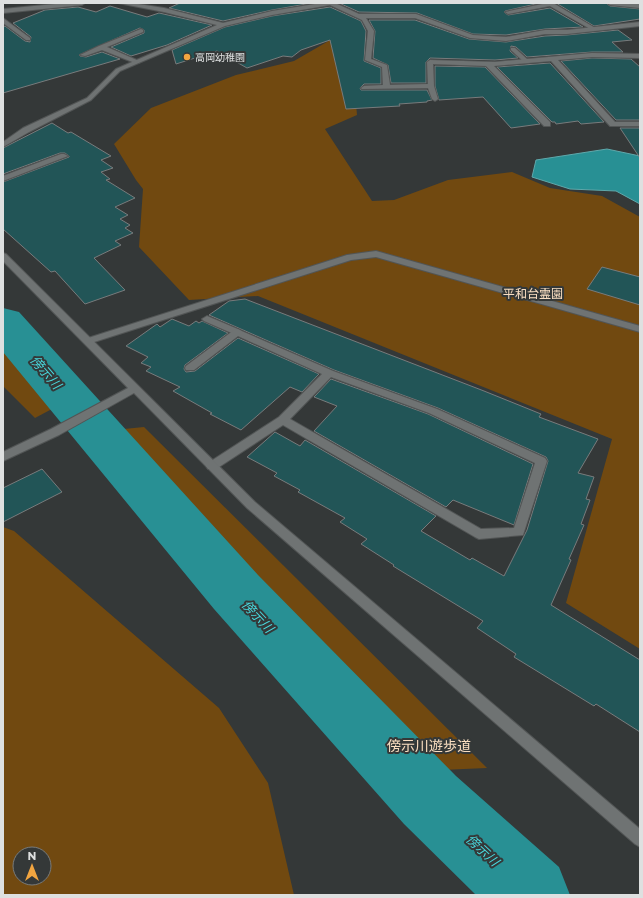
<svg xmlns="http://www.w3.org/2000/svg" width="643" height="898" viewBox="0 0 643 898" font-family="Montserrat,'Noto Sans JP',sans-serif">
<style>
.green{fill:#714910;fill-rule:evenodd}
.water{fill:#289094;stroke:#5fa8ab}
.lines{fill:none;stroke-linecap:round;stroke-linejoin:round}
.river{fill:#289094;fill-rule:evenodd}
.building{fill:#225557;stroke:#787b7c}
.service-casing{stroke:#525555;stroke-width:2}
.minor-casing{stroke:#525555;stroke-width:2}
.tertiary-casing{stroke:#525555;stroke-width:2}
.service{fill:#6f7373;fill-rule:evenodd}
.minor{fill:#6f7373;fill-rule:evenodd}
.tertiary{fill:#6f7373;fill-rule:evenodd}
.poi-dot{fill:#f1a540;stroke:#343838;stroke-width:1.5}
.labels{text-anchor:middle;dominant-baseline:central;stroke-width:4;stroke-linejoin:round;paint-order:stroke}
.far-poi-label{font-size:10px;fill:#dee0e0;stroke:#343838;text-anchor:start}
.park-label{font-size:12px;fill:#f9dec1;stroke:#343838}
.water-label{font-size:13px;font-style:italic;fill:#48dadf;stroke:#343838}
.near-park-label{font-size:14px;fill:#f9dec1;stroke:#343838}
</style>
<rect width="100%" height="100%" fill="#343838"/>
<g class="green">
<path d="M332 39 353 69 357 115 325 129 372 201 394 200 448 180 512 172 550 188 602 196 640 217V649L566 603 612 439 258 296 189 300 139 247 143 189 136 180 114 144 151 108 236 75 294 61Z"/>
<path d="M3 333 65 402 35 418 3 386Z"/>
<path d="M144 427 487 768 418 771 114 430Z"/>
<path d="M3 527 14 531 219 708 268 783 294 895H3ZM20 854H44V878H20Z"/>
</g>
<path class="water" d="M607 149 640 156V204L616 191 570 189 532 177 536 160Z"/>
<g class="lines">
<path class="river" d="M3 308 19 312 258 575 456 776 559 867 570 895H476L404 824 214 609 3 352Z"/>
</g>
<g class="building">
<path d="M180 3H312L272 10 223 21 169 8Z"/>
<path d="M339 3H540L505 11 504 12 508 15 550 8 583 27 545 29 506 35 473 34 417 13 359 12Z"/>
<path d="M556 3H606L610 6 640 9V19L594 26Z"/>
<path d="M110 6 147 17 159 13 212 25 167 45 131 56 111 47 144 33V30L140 28 79 55 80 56 86 57 102 52 120 59 3 93V27L5 26 25 41 30 42 31 37 13 23 45 10 78 7 96 12Z"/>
<path d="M330 7 361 21 366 31 364 61 381 68V84H364L360 88 361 90H427L432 100 427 101V102L399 104 400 106 346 109 330 40 301 50 292 57 283 56 247 68 217 51 176 64 172 50 225 27 272 16Z"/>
<path d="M369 20H415L469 39 506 42 545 36 567 35 618 30 632 40 612 42 623 52H592L527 57 516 47 511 46 510 51 518 58 495 60 430 58 426 62V83H391L388 65 373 58 375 31Z"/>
<path d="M592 58 631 59 640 67V120H616L561 61Z"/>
<path d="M550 63 604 122 581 124 578 121 556 124 555 122H552L497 67Z"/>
<path d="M435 66 485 67 540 124 511 128 483 97 439 100 435 86Z"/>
<path d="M52 123 68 133 71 132 111 156 101 160 113 168 101 172 110 179 106 180 135 198 115 207 128 215 120 219 130 225 125 228 133 233 115 241 121 245 94 258 125 290 85 304 55 271 51 272 3 229V182L69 157V156L65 153H60L3 174V148Z"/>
<path d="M620 128H640V158Z"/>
<path d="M602 267 640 277V305L587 289Z"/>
<path d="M245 299 484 391 541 414 539 417 598 439 578 473 594 477 586 499 590 500 581 524 584 525 569 559 571 560 551 605 640 660V732L596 704 594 706 514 657 516 654 477 628 483 621 393 566 394 565 361 544 367 539 340 522 345 518 298 492 300 490 274 476 277 473 247 457 275 432 300 446 305 440 436 516 421 531 470 560 472 558 504 576 527 530 548 461 546 457 438 408 334 370 209 315 229 301Z"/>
<path d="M172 319 189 326 196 321 199 323 202 321 228 333 185 365 184 369 186 372 195 371 238 338 319 374 302 392 290 387 241 430 210 414 212 413 173 391 180 387 146 371 151 367 141 363 148 357 126 346 157 324 160 327Z"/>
<path d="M331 379 428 414 533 464 514 525 453 500 446 507 314 431 337 406 314 397Z"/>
<path d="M42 469 62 492 3 522V488Z"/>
</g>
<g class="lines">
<g class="service-casing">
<g id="service">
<path d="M547 3H553L597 29 592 30 550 6 508 14 505 12Z"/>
<path d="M607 3 640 4V8L610 5Z"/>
<path d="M3 18 30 38V40H26L3 23Z"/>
<path d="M141 29 143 30V32L107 47 139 61V63H135L102 50 85 56 80 55 99 46Z"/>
<path d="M511 48H515L528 60V62H524L511 50Z"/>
<path d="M61 154H64L68 156 3 181V176Z"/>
<path d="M207 316 240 330 242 332 237 335 234 334 204 321 202 319Z"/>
</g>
</g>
<g class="minor-casing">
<g id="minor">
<path d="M65 3H85L82 5 3 13V9Z"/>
<path d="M118 3H132L164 8 223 23 272 11 321 3H335L359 14H416L473 35 506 37 545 30H567L640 22V26L567 34H545L506 41 470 38 415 18H366L374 31 371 59 387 65 390 85 428 84 427 62 430 60 495 62 592 53 640 54V58L592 57 558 60 615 122H640V126H610L551 61 494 66 550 122V126H544L486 66 433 64 434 86 438 99 435 101 432 99 428 88 362 89 361 88 364 86 383 85 382 67 365 60 368 31 362 20 330 5 272 15 225 26 120 71 91 100 29 132 3 147V142L23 128 87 98 116 69 217 25 164 12Z"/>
<path d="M376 251 640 326V332L376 257 351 260 91 343H85L83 341 85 339 347 255Z"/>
<path d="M237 329 333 371 437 409 545 458 547 461 523 535 479 539 475 537 283 425 216 469H208L206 466 208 463 279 417 322 374 238 336 194 370H186L185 368 186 366 234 330ZM331 377 429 413 535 463 514 528 481 529 290 419Z"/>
</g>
</g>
<g class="tertiary-casing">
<path id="tertiary" d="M3 253 6 254 255 502 640 829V847L635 844 247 508 134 393 59 435 3 461V452L51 429 128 388 3 261Z"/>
</g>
<use href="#service" class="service"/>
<use href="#minor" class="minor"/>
<use href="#tertiary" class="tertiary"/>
</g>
<circle class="poi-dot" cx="187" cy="57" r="4"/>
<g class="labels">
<g class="far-poi-label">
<text x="195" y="57">高岡幼稚園</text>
</g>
<g class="park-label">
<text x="533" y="293">平和台霊園</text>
</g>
<g class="water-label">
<text transform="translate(46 372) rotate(49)">傍示川</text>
<text transform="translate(258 616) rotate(47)">傍示川</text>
<text transform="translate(483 850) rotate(43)">傍示川</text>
</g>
<g class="near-park-label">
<text x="429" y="746">傍示川遊歩道</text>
</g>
</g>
<rect width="643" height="898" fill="none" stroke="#dee0e0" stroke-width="8"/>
<g transform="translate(32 866)"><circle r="19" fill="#343838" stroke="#787b7b"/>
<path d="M0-3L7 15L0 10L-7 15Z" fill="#f1a540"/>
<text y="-6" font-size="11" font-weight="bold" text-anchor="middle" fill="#dee0e0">N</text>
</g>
</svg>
